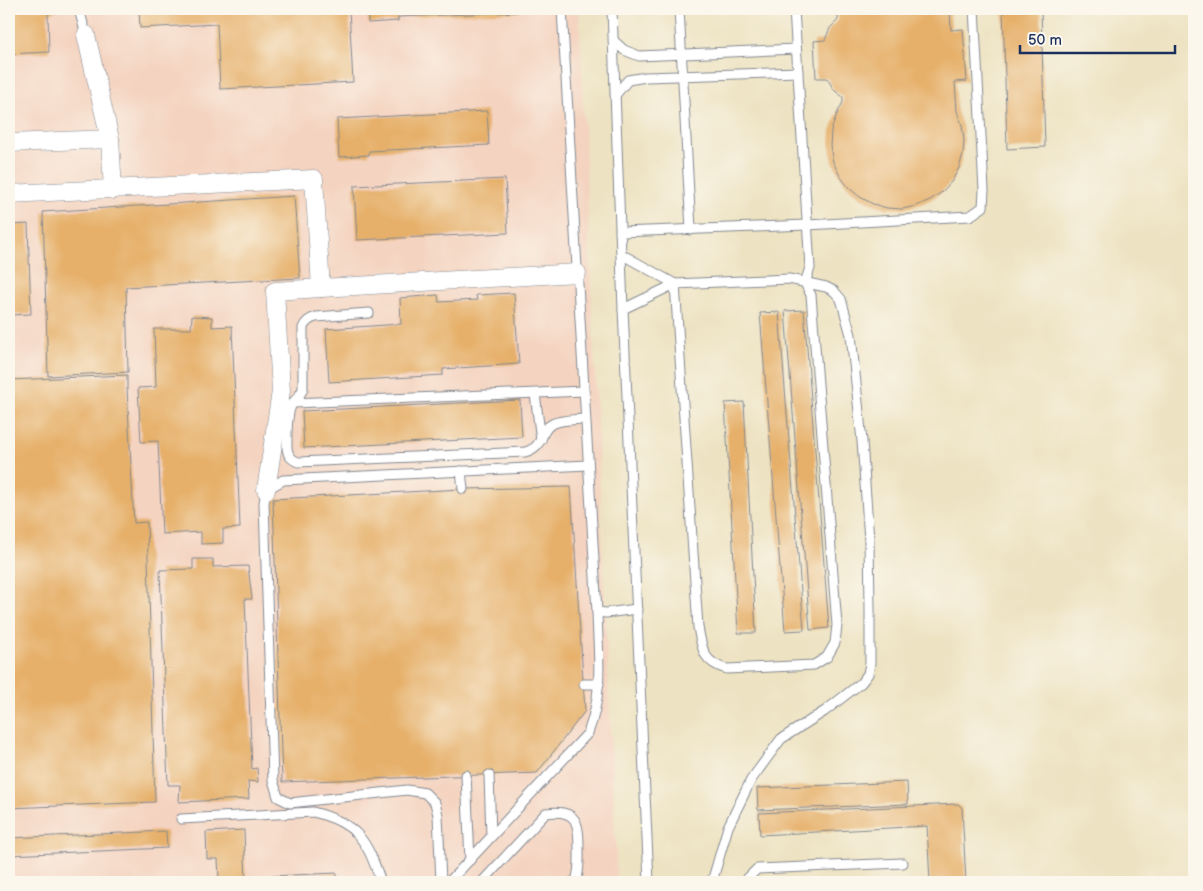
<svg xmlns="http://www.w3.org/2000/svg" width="1203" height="891" viewBox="0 0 1203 891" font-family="'Balsamiq Sans',sans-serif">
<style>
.built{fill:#f4d3c0}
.building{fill:#e6b06a}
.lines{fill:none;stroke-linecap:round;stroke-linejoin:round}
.lane-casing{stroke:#848890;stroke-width:11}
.street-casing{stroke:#848890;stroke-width:19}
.lane{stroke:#fff;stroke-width:9}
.street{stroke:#fff;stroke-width:18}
</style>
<rect width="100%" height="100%" fill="#fbf7ec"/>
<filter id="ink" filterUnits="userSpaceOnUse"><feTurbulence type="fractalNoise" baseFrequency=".02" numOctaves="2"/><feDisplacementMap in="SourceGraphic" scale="10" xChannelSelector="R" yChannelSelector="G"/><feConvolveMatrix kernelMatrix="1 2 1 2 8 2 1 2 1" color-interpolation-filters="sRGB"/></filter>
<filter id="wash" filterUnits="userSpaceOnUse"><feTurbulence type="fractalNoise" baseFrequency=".0096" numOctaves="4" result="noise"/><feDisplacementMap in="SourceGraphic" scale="20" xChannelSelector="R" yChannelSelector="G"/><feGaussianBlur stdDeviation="1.12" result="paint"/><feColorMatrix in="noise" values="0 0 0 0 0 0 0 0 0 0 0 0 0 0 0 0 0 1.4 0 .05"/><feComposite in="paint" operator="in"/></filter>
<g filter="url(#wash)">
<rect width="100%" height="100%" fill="#ede2c1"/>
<path class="built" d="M9 9H579L617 882H9Z"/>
<g id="blocks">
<g class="building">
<path d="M9 9H60L48 14 49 52 9 54Z"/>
<path d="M139 9H349L353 82 220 89 217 24 140 28Z"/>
<path d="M368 9H518V12L398 17V21L368 23Z"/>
<path d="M833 9H950L951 30 963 29 967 81 955 82 957 111 962 125 964 140 963 154 959 168 952 181 942 192 930 200 916 206 902 209 887 208 873 204 860 197 849 188 840 176 833 162 830 146 831 131 836 116 843 102V97L834 90 827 78H816L814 41 825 40 830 28 838 20V16Z"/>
<path d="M1003 9H1041L1045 147 1007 149Z"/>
<path d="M487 111 489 145 369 151V155L339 157 337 119Z"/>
<path d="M505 179 508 233 357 240 354 186Z"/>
<path d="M294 196 300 278 126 287 128 372 48 376 43 212Z"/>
<path d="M28 224 31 314 9 315V225Z"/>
<path d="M514 293 519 364 443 369V375L329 382 326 329 401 324 400 298 438 295 439 302 477 300 476 295Z"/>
<path d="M804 310 829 628 810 630 785 311Z"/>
<path d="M779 312 804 630 785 631 760 313Z"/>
<path d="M192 316 212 317V327L232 326 240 528 223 529V543L201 544V532L162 534 158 441 141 442 138 388 156 387 154 329H191Z"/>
<path d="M127 375V388L134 523 147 522 155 802 9 808V380Z"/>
<path d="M520 400 522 437 304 448 302 411Z"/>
<path d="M744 402 756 633H738L725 403Z"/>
<path d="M571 487 585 711 537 773 282 782 273 499 463 489Z"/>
<path d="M193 559H213V567L248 566 252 599H245L252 769 257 768 258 782 248 781 249 799 179 802 180 785H168L160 570 193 569Z"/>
<path d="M907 782 908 804 758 810 757 788Z"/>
<path d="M958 804 962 808 966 882H930L927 826 760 835 759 813Z"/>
<path d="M244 830 246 882H193V881L219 879 218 859H207L206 832Z"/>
<path d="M166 831 167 848 9 855V838Z"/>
<path d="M337 873V882H272L271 876Z"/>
</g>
</g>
</g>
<g filter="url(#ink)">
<use href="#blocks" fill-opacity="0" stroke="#848890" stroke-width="1"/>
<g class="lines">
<g class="lane-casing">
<g id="lane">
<path d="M79 9 86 35"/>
<path d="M612 9 623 309 649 882"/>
<path d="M679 9 691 230"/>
<path d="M614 41 624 50 639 56 796 49"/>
<path d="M616 94 628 80 646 77 798 72"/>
<path d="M620 232 807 225 970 216 983 207 984 190 974 9"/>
<path d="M621 254 675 284"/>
<path d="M675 284 698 627C702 649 703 663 727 669L814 665 827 657 835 643 837 625 811 295 805 283 810 268 794 9"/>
<path d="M623 309 675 284 789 279 826 287 834 291 841 299 851 335 862 441 869 540 870 608V663L868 674 861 683 825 711 781 739 751 780 728 827 712 882"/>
<path d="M369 313 316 317C309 319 305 322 303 328V389C300 396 294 400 291 406 286 418 287 436 287 448 288 456 291 459 298 462L525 452C546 446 539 430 552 424 562 419 575 420 585 419"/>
<path d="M535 394 541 440"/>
<path d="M293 403 584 391"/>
<path d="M461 471 463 489"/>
<path d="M597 612 606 613 637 609"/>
<path d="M584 684H599"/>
<path d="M466 775 470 860"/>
<path d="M489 775 491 836"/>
<path d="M181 819 313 812C358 823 367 841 381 882"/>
<path d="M441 882 438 815 435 803 425 793 407 790 290 803 278 797 273 780 264 503 266 490 283 480 588 465"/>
<path d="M449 882 588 733C604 691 598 656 597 612L562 9"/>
<path d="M482 882 546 813C577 809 579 822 579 849 579 860 580 870 576 881L572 882"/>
<path d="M744 882 757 869 903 863"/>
</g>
</g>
<g class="street-casing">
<g id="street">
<path d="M86 35 110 139 113 190"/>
<path d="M9 143 110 139"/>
<path d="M9 194 314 179 321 288 275 291 281 391 266 490"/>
<path d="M321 288 577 273"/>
</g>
</g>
<use href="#lane" class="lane"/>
<use href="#street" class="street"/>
</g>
</g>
<rect width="1203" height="891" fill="none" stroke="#fbf7ec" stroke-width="30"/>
<path d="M1020 45v8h155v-8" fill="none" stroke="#1b2f5e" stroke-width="2.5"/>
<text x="1028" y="45" font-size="15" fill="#1b2f5e" stroke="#fbf7ec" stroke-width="4" paint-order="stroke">50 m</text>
</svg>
